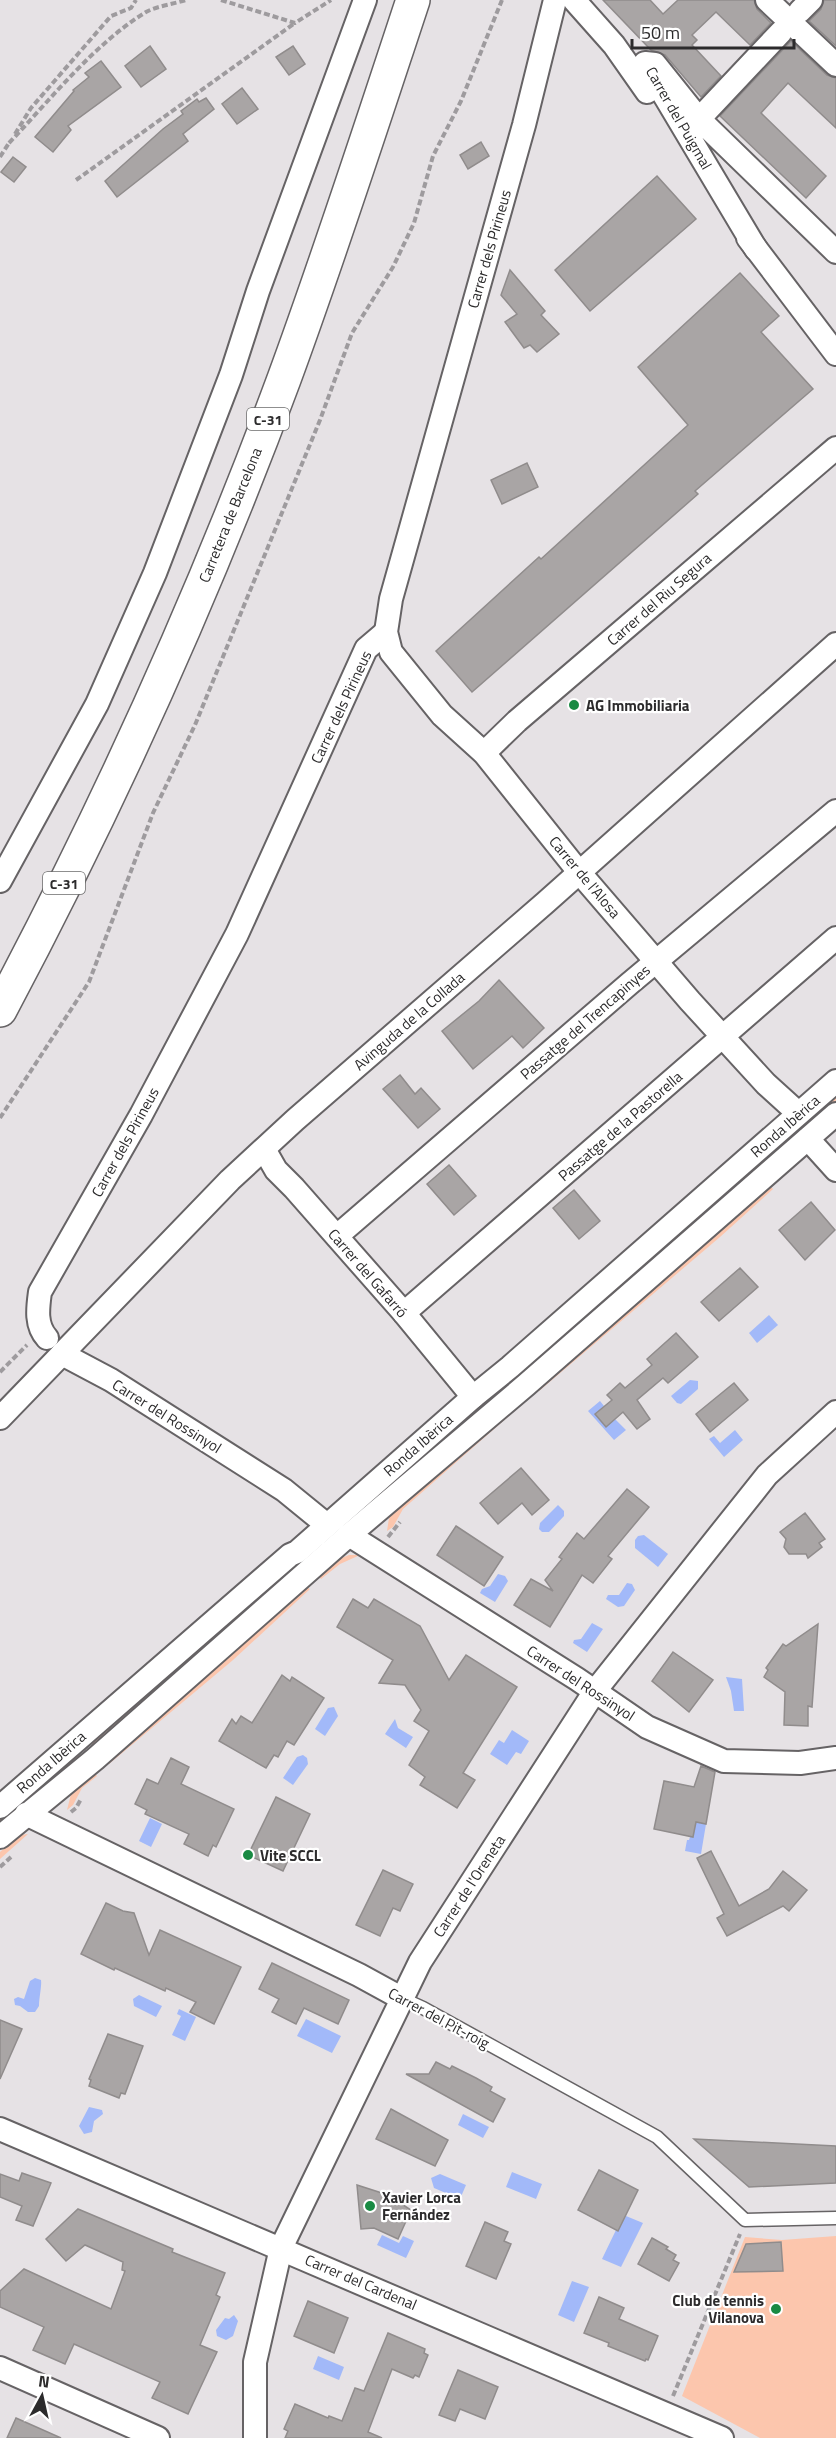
<svg xmlns="http://www.w3.org/2000/svg" width="836" height="2438" viewBox="0 0 836 2438" font-family="'Titillium Web',sans-serif">
<style>
.green{fill:#fcc6ad}
.water{fill:#a2b9f9}
.building{fill:#a9a5a5;stroke:#908c8c;stroke-width:1.5}
.lines{fill:none;stroke-linecap:round;stroke-linejoin:round}
.lane-casing{stroke:#666365;stroke-width:15}
.street-casing{stroke:#666365;stroke-width:26}
.highway-casing{stroke:#666365;stroke-width:36}
.path{stroke:#9e9b9e;stroke-width:4;stroke-dasharray:6 3;stroke-linecap:butt}
.lane{stroke:#fff;stroke-width:12}
.street{stroke:#fff;stroke-width:22}
.highway{stroke:#fff;stroke-width:33}
.poi-dot{fill:#198a43;stroke:#fff;stroke-width:2}
.labels{text-anchor:middle;dominant-baseline:central;stroke-width:4.5;stroke-linejoin:round;paint-order:stroke}
.shield{fill:#fff;stroke:#6b6b6b;stroke-width:1.5}
.shield-label{font-size:14px;font-weight:bold;fill:#2c2b2c}
.street-label{font-size:15px;fill:#2c2b2c;stroke:#fff}
.poi-label{font-size:15px;font-weight:bold;fill:#2c2b2c;stroke:#fff;text-anchor:start}
</style>
<rect width="100%" height="100%" fill="#e6e2e5"/>
<g class="green">
<path d="M836 1094V1101L770 1160 766 1156Z"/>
<path d="M752 1166 756 1171 524 1371 521 1367Z"/>
<path d="M769 1185 773 1189 720 1237 539 1391 535 1386Z"/>
<path d="M508 1379 511 1382 364 1512 358 1510Z"/>
<path d="M522 1398 526 1401 403 1509 393 1527 387 1531 389 1518 396 1509Z"/>
<path d="M349 1555H360L340 1564 321 1579 318 1575 337 1560Z"/>
<path d="M289 1569 293 1574 94 1746 90 1742Z"/>
<path d="M306 1586 310 1589 233 1660 109 1764 106 1760Z"/>
<path d="M76 1753 81 1757 0 1828V1819Z"/>
<path d="M93 1772 97 1776 82 1788 73 1805 67 1810 72 1790Z"/>
<path d="M28 1834 0 1859V1852L20 1835Z"/>
<path d="M836 2236V2438H760L682 2396 745 2237 782 2240Z"/>
</g>
<g class="water">
<path d="M769 1315 778 1325 757 1343 749 1333Z"/>
<path d="M690 1380 698 1381V1389L681 1404 677 1403 671 1396Z"/>
<path d="M600 1401 604 1406 595 1414 606 1427 615 1419 626 1430 614 1440 588 1411Z"/>
<path d="M735 1430 743 1440 724 1457 709 1439 714 1436 720 1443Z"/>
<path d="M558 1505 564 1511V1516L549 1532H542L539 1529 540 1523Z"/>
<path d="M644 1535 668 1554 658 1567 635 1548V1540L638 1536Z"/>
<path d="M498 1574 505 1576 508 1581 495 1602 480 1593 482 1589 490 1586Z"/>
<path d="M627 1583 632 1584 635 1590 624 1606 618 1607 606 1599 608 1595H619Z"/>
<path d="M592 1623 603 1629 587 1652 573 1643 574 1640 581 1639Z"/>
<path d="M726 1677 742 1679 744 1711H734L731 1691Z"/>
<path d="M334 1707 338 1716 325 1736 315 1729 328 1708Z"/>
<path d="M395 1719 398 1728 413 1737 406 1748 385 1734Z"/>
<path d="M512 1730 529 1741 521 1754 516 1752 507 1765 490 1754 499 1740 504 1743Z"/>
<path d="M303 1755 307 1758 308 1764 293 1785 283 1778 297 1757Z"/>
<path d="M150 1818 162 1824 151 1847 139 1841Z"/>
<path d="M696 1822 706 1824 701 1854 685 1851 687 1840H689L690 1837H693Z"/>
<path d="M35 1978 41 1980C42 1985 39 1998 39 2006L35 2012H28L20 2006 15 2005 14 1999 18 1997 24 1999 30 1981Z"/>
<path d="M139 1995 162 2006 156 2017 134 2006 133 1999Z"/>
<path d="M179 2009 196 2017 185 2041 172 2035 181 2016 177 2014Z"/>
<path d="M306 2019 341 2036 332 2053 297 2036Z"/>
<path d="M89 2107 102 2110 103 2114 94 2121 92 2132 84 2134 79 2126Z"/>
<path d="M463 2114 489 2127 483 2138 458 2125Z"/>
<path d="M512 2172 542 2184 536 2199 506 2187Z"/>
<path d="M440 2174 466 2185 460 2199 434 2188 431 2178Z"/>
<path d="M626 2216 643 2223 621 2267 602 2259 616 2230H618Z"/>
<path d="M382 2235 399 2243 403 2236 414 2241 406 2258 377 2245Z"/>
<path d="M572 2281 589 2287 574 2322 558 2315Z"/>
<path d="M234 2315 238 2321 233 2336 226 2340 217 2336 216 2330 225 2318 229 2319Z"/>
<path d="M318 2356 344 2367 339 2380 313 2369Z"/>
</g>
<g class="building">
<path d="M603 0H650L663 14 678 0H754L757 9 771 23 750 45 716 12 692 35 697 40 692 45 721 76 701 97 665 55 651 50Z"/>
<path d="M824 0H836V46L809 21 821 9Z"/>
<path d="M791 41 827 75 836 78V128L788 83 761 113 826 176 806 198 720 116Z"/>
<path d="M150 46 166 69 141 87 125 66Z"/>
<path d="M293 46 305 64 289 75 276 57Z"/>
<path d="M101 61 121 87 68 126 71 130 53 152 35 137 74 91 73 90 89 77 85 73Z"/>
<path d="M242 88 258 109 237 124 222 104Z"/>
<path d="M206 98 214 109 183 134 188 141 117 197 105 181 163 129 183 114 181 111 197 99 199 102Z"/>
<path d="M481 142 489 156 468 169 460 155Z"/>
<path d="M13 157 26 167 14 182 1 172Z"/>
<path d="M657 176 696 219 590 311 555 270Z"/>
<path d="M510 270 545 311 541 315 559 334 537 352 530 345 524 348 505 322 517 314 501 295Z"/>
<path d="M740 273 779 316 761 332 813 389 695 491 698 494 472 692 436 651 539 557 541 559 688 425 638 367Z"/>
<path d="M527 463 538 487 502 504 491 480Z"/>
<path d="M499 980 544 1028 523 1048 512 1036 473 1069 442 1031 479 1001Z"/>
<path d="M400 1075 415 1094 421 1088 440 1109 418 1128 383 1089Z"/>
<path d="M449 1165 476 1196 454 1215 427 1184Z"/>
<path d="M574 1190 600 1221 579 1239 553 1208Z"/>
<path d="M811 1202 835 1230 805 1260 779 1230Z"/>
<path d="M740 1268 758 1287 719 1321 701 1302Z"/>
<path d="M676 1333 698 1357 668 1383 663 1378 637 1400 650 1419 637 1429 623 1412 606 1427 595 1414 612 1400 607 1395 620 1383 625 1388 652 1365 647 1359Z"/>
<path d="M734 1383 748 1400 710 1432 696 1414Z"/>
<path d="M521 1468 549 1500 532 1515 522 1503 498 1524 480 1503Z"/>
<path d="M627 1489 649 1507 608 1556 612 1559 593 1583 582 1575 550 1627 514 1605 531 1579 553 1591 545 1580 562 1559 559 1557 577 1533 584 1539Z"/>
<path d="M805 1513 825 1539 819 1543 822 1547 808 1558 806 1554H789L784 1547 786 1539 780 1532Z"/>
<path d="M456 1526 503 1557 484 1586 437 1555Z"/>
<path d="M353 1599 368 1608 374 1599 420 1626 449 1680 466 1655 517 1687 463 1773 475 1780 457 1808 420 1785 425 1777 409 1765 429 1731 414 1721 421 1710 405 1685 379 1683 393 1660 337 1627Z"/>
<path d="M818 1624 812 1707 808 1706V1726L784 1725 785 1692 764 1677 768 1670 766 1668 783 1644 786 1646Z"/>
<path d="M673 1652 713 1680 689 1712 652 1681Z"/>
<path d="M282 1675 290 1681 292 1677 324 1698 294 1745 287 1741 278 1757 274 1755 266 1768 219 1741 232 1719 236 1724 241 1716 252 1723Z"/>
<path d="M171 1758 189 1767 181 1784 234 1809 216 1847 213 1845 208 1856 184 1844 189 1834 145 1814 147 1810 135 1804 147 1779 158 1784Z"/>
<path d="M701 1766 715 1772 706 1824 696 1822 693 1837 654 1829 664 1781 694 1787Z"/>
<path d="M276 1797 310 1814 283 1871 248 1855Z"/>
<path d="M711 1851 739 1906 769 1889 783 1871 807 1890 789 1911 783 1906 727 1936 717 1918 724 1914 697 1858Z"/>
<path d="M383 1870 413 1884 400 1911 393 1908 380 1936 356 1925Z"/>
<path d="M106 1903 123 1911 134 1913 149 1955 160 1930 241 1967 214 2024 190 2012 196 2002 166 1988 165 1991 115 1968 114 1970 81 1954Z"/>
<path d="M272 1963 349 2000 338 2024 304 2008 296 2024 272 2012 279 1999 259 1989Z"/>
<path d="M0 2020 22 2029 0 2079Z"/>
<path d="M108 2034 143 2046 125 2094 121 2093 119 2098 89 2086 91 2080 89 2079Z"/>
<path d="M436 2062 450 2069 452 2066 476 2078 492 2087 490 2091 505 2099 493 2122 406 2074H429Z"/>
<path d="M391 2109 448 2140 435 2166 376 2139Z"/>
<path d="M694 2139 836 2146V2183L749 2187Z"/>
<path d="M599 2170 638 2190 618 2231 578 2210Z"/>
<path d="M22 2173 51 2183 33 2226 16 2220 22 2206 0 2197V2174L19 2181Z"/>
<path d="M357 2185 388 2195 411 2210 398 2239 374 2228 361 2229Z"/>
<path d="M78 2209 173 2249 172 2252 225 2273 216 2295 220 2297 200 2345 217 2352 188 2414 152 2398 160 2382 74 2344 65 2364 33 2350 44 2327 0 2307V2291L24 2269 111 2309 125 2271 122 2270 123 2262 85 2245 66 2261 46 2239Z"/>
<path d="M485 2222 508 2232 504 2241 511 2244 496 2279 466 2266Z"/>
<path d="M652 2238 668 2247 666 2249 676 2255 673 2260 679 2263 669 2281 638 2264Z"/>
<path d="M781 2242 783 2271 734 2272 746 2244Z"/>
<path d="M599 2297 624 2308 619 2319 658 2336 648 2360 646 2359 645 2361 608 2346 609 2343 584 2333Z"/>
<path d="M308 2301 348 2318 334 2353 294 2336Z"/>
<path d="M388 2333 425 2349 424 2353 428 2355 419 2377 415 2375 413 2378 392 2369 368 2432 382 2438H285L288 2431 284 2429 295 2404 328 2418 329 2416 342 2421 355 2388 364 2391Z"/>
<path d="M458 2370 498 2387 485 2419 460 2409 455 2421 439 2415Z"/>
<path d="M16 2418 61 2438H7Z"/>
</g>
<g class="lines">
<g class="lane-casing">
<path id="lane" d="M401 1998 423 2008 657 2137 745 2220 836 2218"/>
</g>
<g class="street-casing">
<g id="street">
<path d="M555 0 524 125 391 599 386 632 391 652 442 715 484 753 579 872 690 1001 766 1084 798 1113"/>
<path d="M574 0 614 45 647 92"/>
<path d="M767 0 836 65"/>
<path d="M800 11 811 0"/>
<path d="M699 119 781 32"/>
<path d="M748 238 836 354"/>
<path d="M756 249 645 63 655 64 699 119 836 252"/>
<path d="M484 753 517 721 836 448"/>
<path d="M0 881 97 704 155 573 231 375 258 291 365 0"/>
<path d="M808 1139 836 1170"/>
<path d="M264 1149 276 1170 294 1188 404 1313 473 1397"/>
<path d="M337 1236 629 984 836 811"/>
<path d="M404 1313 836 938"/>
<path d="M47 1338C35 1325 38 1307 40 1292L141 1115 237 934 366 649 386 632"/>
<path d="M62 1354 111 1380 284 1490 327 1525"/>
<path d="M0 1418 230 1180 295 1120 545 903 836 644"/>
<path d="M349 1535 577 1679 647 1727 724 1761 800 1763 836 1758"/>
<path d="M0 1807 290 1555 297 1552 473 1397 510 1367 836 1081"/>
<path d="M26 1814 359 1975 401 1998"/>
<path d="M0 1837 95 1759 349 1535 526 1385 836 1114"/>
<path d="M0 2129 722 2438"/>
<path d="M0 2368 158 2438"/>
<path d="M255 2438V2362L281 2248 420 1962 595 1691 767 1475 836 1412"/>
</g>
</g>
<g class="highway-casing">
<path id="highway" d="M0 1010C108 807 204 595 284 379 330 254 371 127 413 0"/>
</g>
<g class="path">
<path d="M221 0 295 23 331 0"/>
<path d="M15 134 31 108 111 16 131 8 136 0"/>
<path d="M9 143C52 98 93 45 146 12 157 6 174 4 186 0"/>
<path d="M0 157 9 143"/>
<path d="M76 180 295 23"/>
<path d="M0 1118 89 982 153 813 195 725 320 420 352 333 393 267 414 223 433 156 461 101 502 0"/>
<path d="M0 1372 27 1345"/>
<path d="M388 1537 400 1522"/>
<path d="M71 1812 76 1808 81 1799"/>
<path d="M0 1867 11 1857"/>
<path d="M673 2396 740 2234"/>
</g>
<use href="#lane" class="lane"/>
<use href="#street" class="street"/>
<use href="#highway" class="highway"/>
</g>
<g class="poi-dot">
<circle cx="574" cy="705" r="6"/>
<circle cx="248" cy="1855" r="6"/>
<circle cx="370" cy="2206" r="6"/>
<circle cx="776" cy="2309" r="6"/>
</g>
<g class="labels">
<g class="shield">
<rect x="247" y="408" width="42" height="22" rx="4.5"/>
<rect x="43" y="872" width="42" height="22" rx="4.5"/>
</g>
<g class="shield-label">
<text x="268" y="419">C-31</text>
<text x="64" y="883">C-31</text>
</g>
<g class="street-label">
<text transform="translate(679 118) rotate(60)">Carrer del Puigmal</text>
<text transform="translate(489 249) rotate(-74)">Carrer dels Pirineus</text>
<text transform="translate(230 515) rotate(-68)">Carretera de Barcelona</text>
<text transform="translate(659 599) rotate(-41)">Carrer del Riu Segura</text>
<text transform="translate(341 707) rotate(-65)">Carrer dels Pirineus</text>
<text transform="translate(585 877) rotate(50)">Carrer de l'Alosa</text>
<text transform="translate(409 1021) rotate(-41)">Avinguda de la Collada</text>
<text transform="translate(585 1022) rotate(-41)">Passatge del Trencapinyes</text>
<text transform="translate(620 1126) rotate(-41)">Passatge de la Pastorella</text>
<text transform="translate(785 1126) rotate(-41)">Ronda Ibèrica</text>
<text transform="translate(125 1142) rotate(-61)">Carrer dels Pirineus</text>
<text transform="translate(368 1273) rotate(49)">Carrer del Gafarró</text>
<text transform="translate(167 1416) rotate(32)">Carrer del Rossinyol</text>
<text transform="translate(418 1445) rotate(-41)">Ronda Ibèrica</text>
<text transform="translate(581 1683) rotate(33)">Carrer del Rossinyol</text>
<text transform="translate(51 1762) rotate(-41)">Ronda Ibèrica</text>
<text transform="translate(469 1886) rotate(-57)">Carrer de l'Oreneta</text>
<text transform="translate(439 2018) rotate(28)">Carrer del Pit-roig</text>
<text transform="translate(361 2282) rotate(23)">Carrer del Cardenal</text>
</g>
<g class="poi-label">
<text x="586" y="705">AG Immobiliaria</text>
<text x="260" y="1855">Vite SCCL</text>
<text x="382" y="2197">Xavier Lorca<tspan x="382" dy="17">Fernández</tspan></text>
<text x="764" y="2300" text-anchor="end">Club de tennis<tspan x="764" dy="17">Vilanova</tspan></text>
</g>
</g>
<g transform="translate(42 2396) rotate(8)" stroke="#ffffff" stroke-width="4.5" paint-order="stroke">
<path d="M0-4.5L10 22L0 15L-10 22Z" fill="#2c2b2c"/>
<text y="-9" font-size="16" font-weight="bold" text-anchor="middle" fill="#2c2b2c">N</text>
</g>
<path d="M632 39v9h162v-9" fill="none" stroke="#2c2b2c" stroke-width="3"/>
<text x="641" y="39" font-size="18" fill="#2c2b2c" stroke="#ffffff" stroke-width="4.5" paint-order="stroke">50 m</text>
</svg>
